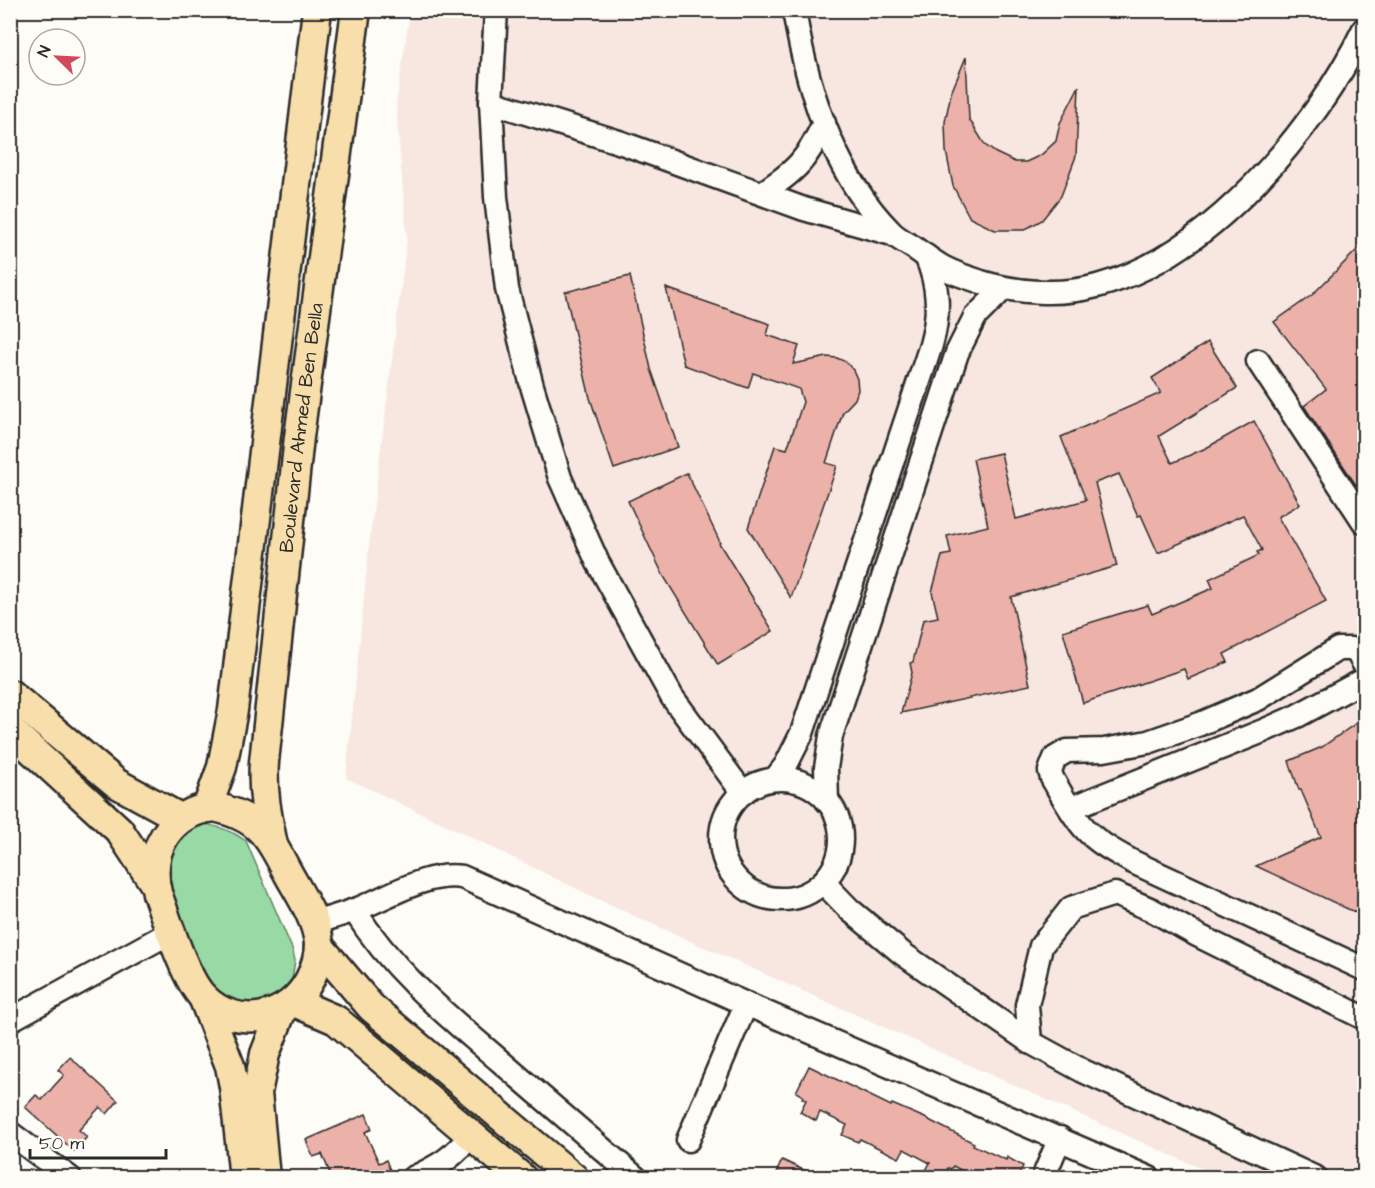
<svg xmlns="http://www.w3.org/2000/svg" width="1375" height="1188" viewBox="0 0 1375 1188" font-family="'Architects Daughter',sans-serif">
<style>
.built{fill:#f8e6e0}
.green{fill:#98daa5;stroke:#628268;stroke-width:1.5}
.building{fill:#ecb1a9;stroke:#2b2b2b;stroke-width:1.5}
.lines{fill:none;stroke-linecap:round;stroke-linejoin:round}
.minor-casing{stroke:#2b2b2b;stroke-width:27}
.major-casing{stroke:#2b2b2b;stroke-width:33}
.minor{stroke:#fdfcf7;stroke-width:22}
.major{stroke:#f8deab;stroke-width:28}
.labels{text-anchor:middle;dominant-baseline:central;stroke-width:6;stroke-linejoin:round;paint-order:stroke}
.street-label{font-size:20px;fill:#2b2b2b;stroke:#fdfcf7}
</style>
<rect width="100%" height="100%" fill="#fdfcf7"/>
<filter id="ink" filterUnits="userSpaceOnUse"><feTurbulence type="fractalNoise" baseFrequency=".0167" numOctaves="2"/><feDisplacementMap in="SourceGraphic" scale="12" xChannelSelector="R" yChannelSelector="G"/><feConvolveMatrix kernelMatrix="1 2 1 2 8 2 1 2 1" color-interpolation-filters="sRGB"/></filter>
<g filter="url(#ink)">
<path class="built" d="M410 11H1364V1177H1220L612 906 442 823 346 778 370 538 407 238 396 105Z"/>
<path class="green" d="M198 823C217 825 231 830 246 841L293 951 295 961 292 979 273 1001 247 1006 213 991 187 944 159 877 167 848Z"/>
<g class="building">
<path d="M966 57 969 119 985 145 996 153 1015 162H1026L1041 155 1056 141 1060 123 1079 86 1076 156 1061 196 1042 220 1024 230H995L970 218 953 186 946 151 945 122 951 93Z"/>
<path d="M1365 242V478L1356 485 1304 406 1326 389 1274 322 1312 295Z"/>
<path d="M630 276 651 369 678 447 614 469 590 398 565 292Z"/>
<path d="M666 288 770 324 767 335 799 346 793 364 827 357 837 358 846 362 853 370 857 379 858 390 855 399 843 412 826 463 837 466 791 598 748 528 775 446 787 449 803 402 799 389 753 373 748 388 684 365Z"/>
<path d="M1208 342 1237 388 1159 436 1172 463 1206 448 1254 421 1300 504 1278 517 1326 601 1224 654 1228 662 1188 679 1184 669 1083 703 1063 631 1148 605 1152 614 1213 588 1209 579 1259 555 1257 552 1262 550 1243 515 1158 553 1141 515 1138 516 1119 474 1095 483 1117 566 1011 597 1030 685 901 713 912 673 910 663 913 662 923 620 938 617 932 592 942 556 951 554 947 536 988 526 973 459 1001 453 1016 519 1086 500 1061 437 1161 393 1152 378Z"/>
<path d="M687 473 720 542 719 543 773 631 718 665 663 575 628 501Z"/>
<path d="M1365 717V917L1256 866 1321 837 1301 790H1299L1289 761 1322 747Z"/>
<path d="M70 1057 118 1101 107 1114 100 1107 79 1130 87 1137 74 1151 25 1107 36 1095 42 1100 54 1086 64 1075 58 1070Z"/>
<path d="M809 1066 891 1106 892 1104 925 1118 974 1143 973 1145 1006 1160 1007 1157 1023 1166 1018 1178H976L953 1166 951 1169 948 1168 943 1178H936L925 1172 930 1163 904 1149 899 1158 860 1139 858 1142 842 1135 847 1125 820 1112 816 1121 800 1112 806 1100 802 1098 803 1096 796 1092Z"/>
<path d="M366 1114 372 1129 365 1132 379 1163 386 1160 393 1178H332L322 1154 313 1157 306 1140Z"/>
<path d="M782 1160 797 1167 822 1178H774Z"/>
</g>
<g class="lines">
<g class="minor-casing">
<g id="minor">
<path d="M496 10 491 102 496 197 507 289 532 386 560 478 598 563 672 697 743 793"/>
<path d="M794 10C807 89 834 174 890 231 896 238 905 242 913 247 921 253 930 259 939 265 951 273 967 277 981 282 1017 293 1060 296 1097 286 1209 257 1315 130 1364 29"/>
<path d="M491 102 622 143 804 209 892 234"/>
<path d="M762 193C796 171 807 160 824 123"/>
<path d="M1258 361 1364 522"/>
<path d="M1364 664 1357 652 1351 649H1338L1258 699 1200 724 1148 742 1104 750 1067 751 1055 758 1050 771 1052 778C1062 795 1072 815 1086 830 1099 844 1117 853 1133 862L1364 969"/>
<path d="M775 779 786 765 802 733 931 345C940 313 939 286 926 256"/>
<circle cx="781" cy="839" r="60"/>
<path d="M827 801 826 768 831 736 957 353 975 317 1003 289"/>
<path d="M1071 808 1263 731 1297 716 1364 680"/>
<path d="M823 882 850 910 903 954 1030 1042 1083 1071 1316 1178"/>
<path d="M354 910C394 973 444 1013 500 1061 545 1100 591 1139 636 1178"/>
<path d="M314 923C327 919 341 915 355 910 389 897 425 872 462 877L746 1004 1149 1178"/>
<path d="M10 1020 171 932"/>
<path d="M1030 1042 1027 1005 1041 946 1071 908 1115 894 1152 910 1197 935 1364 1018"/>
<path d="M10 1133 70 1178"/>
<path d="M688 1140 746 1004"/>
<path d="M413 1178C437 1167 455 1157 471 1134"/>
<path d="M1043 1178 1060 1138"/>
</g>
</g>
<g class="major-casing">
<g id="major">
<path d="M10 694 116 783 180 818"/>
<path d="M10 730 119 830 154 883"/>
<path d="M214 807C259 817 268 835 288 873 300 895 317 919 319 944 319 956 315 969 310 979 289 1021 236 1031 203 997 184 977 167 920 157 893 147 850 169 812 214 807Z"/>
<path d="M207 808 222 767 233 710 317 10"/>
<path id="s1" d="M273 845C267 816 262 791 264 762L299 437 356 10"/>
<path d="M319 946 371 1007 574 1178"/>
<path d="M203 997 230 1066 234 1087 244 1178"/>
<path d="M294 1002 336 1020 522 1178"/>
<path d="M265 1178 257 1093 265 1054 282 1010"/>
</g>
</g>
<use href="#minor" class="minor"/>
<use href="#major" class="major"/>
</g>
</g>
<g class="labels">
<g class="street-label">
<text stroke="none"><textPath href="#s1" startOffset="420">Boulevard Ahmed Ben Bella</textPath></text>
</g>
</g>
<rect width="1375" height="1188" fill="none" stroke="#fdfcf7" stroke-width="36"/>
<rect x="18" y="18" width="1339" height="1152" fill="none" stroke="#2b2b2b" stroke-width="2" filter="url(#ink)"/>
<g transform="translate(57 57) rotate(294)"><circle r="28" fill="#fdfcf7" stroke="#a9a8a5" stroke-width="1.5"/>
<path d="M0-4.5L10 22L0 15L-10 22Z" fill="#d1495b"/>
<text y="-9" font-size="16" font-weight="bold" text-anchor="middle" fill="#2b2b2b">N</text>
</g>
<path d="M30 1149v9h136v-9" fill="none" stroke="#2b2b2b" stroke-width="3"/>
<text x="39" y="1149" font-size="18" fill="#2b2b2b" stroke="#fdfcf7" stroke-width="4.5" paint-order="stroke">50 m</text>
</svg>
